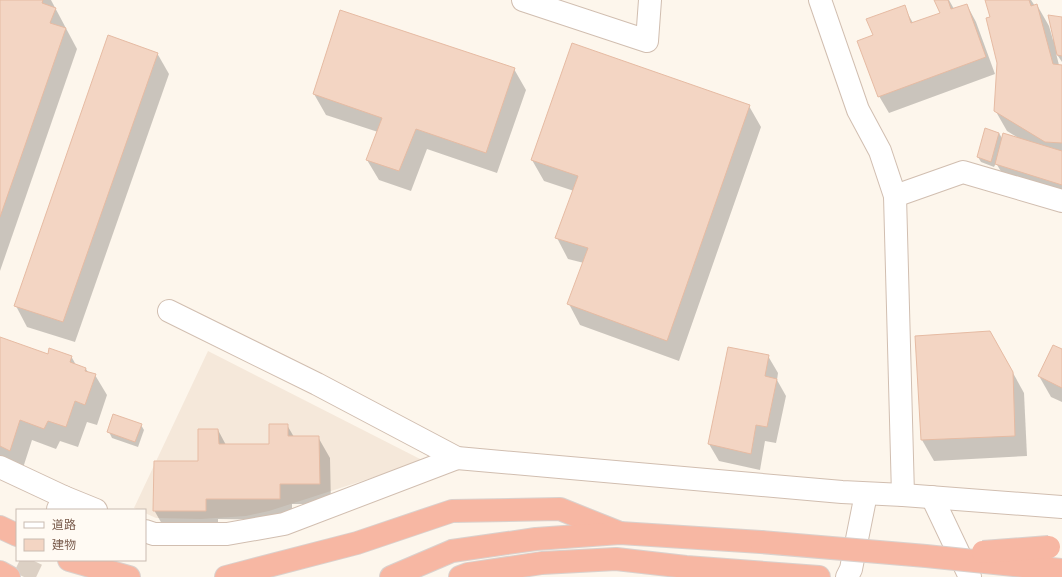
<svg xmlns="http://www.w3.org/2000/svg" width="1062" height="577" viewBox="0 0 1062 577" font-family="Signika,'Noto Sans JP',sans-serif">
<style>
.residential{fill:#f5e8da}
.shadow{fill:#0003}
.building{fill:#f3d5c3;stroke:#e6bba3}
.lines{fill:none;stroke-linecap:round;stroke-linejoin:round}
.minor-tunnel{stroke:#dcd0c4;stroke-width:22;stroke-dasharray:22 11;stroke-linecap:butt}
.minor-casing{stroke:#d1beb0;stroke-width:24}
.highway-casing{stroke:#dad1cd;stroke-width:24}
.minor{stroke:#fff;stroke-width:22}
.highway{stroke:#f7b7a3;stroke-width:22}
.highway-bridge-casing{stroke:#dad1cd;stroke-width:24;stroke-linecap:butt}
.highway-bridge{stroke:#f7b7a3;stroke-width:22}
</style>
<rect width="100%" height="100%" fill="#fdf6ec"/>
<path class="residential" d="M208 351 424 461 269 511 246 516 201 519 156 518 145 513V510H139L134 508Z"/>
<g class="shadow">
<path d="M0 0H51L77 49 0 271Z"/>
<path d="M935 0H949L954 9 967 5 976 22 995 74 889 113 879 96 874 36 904 7 913 23 941 14Z"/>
<path d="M987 0H1031L1035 6 1037 5 1049 26 1053 40H1054L1062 18V62L1056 53 1059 65 1062 66V198L1006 180 996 163 994 167 981 162 978 157 999 133 1003 140 1020 139 1007 131 995 110 998 62Z"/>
<path d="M157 53 169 74 75 342 27 327 16 306Z"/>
<path d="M514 69 526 90 497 173 427 149 411 191 379 180 367 160 378 132 326 115 314 94Z"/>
<path d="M749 106 761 127 679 361 580 325 569 304 584 263 568 259 557 238 574 191 544 181 532 160Z"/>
<path d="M0 338 48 355 71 356 76 365 86 369 88 372 95 375 107 395 97 425 87 422 78 447 60 441 56 449 32 440 22 471 0 465Z"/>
<path d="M1062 350V402L1051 397 1039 376Z"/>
<path d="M1002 353 1024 393 1027 456 934 461 922 440Z"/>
<path d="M768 356 778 373 777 380 786 396 776 443 765 441 760 470 719 461 709 444Z"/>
<path d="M141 425 144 430 138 447 112 438 109 432Z"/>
<path d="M287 425 294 437H318L330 458 331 504H292V520L218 519V531H166L154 510 199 462 218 430 226 445H270Z"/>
</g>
<g class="building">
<path d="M0 0H43L42 3 56 8 50 23 66 28 0 217Z"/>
<path d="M934 0H948L951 9 967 4 986 57 878 97 857 41 873 35 866 19 905 5 911 23 940 13Z"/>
<path d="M985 0H1029L1031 6 1037 4 1053 64 1062 65V143L1045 142 994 111 997 63 986 18 990 17Z"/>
<path d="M340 10 515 68 486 153 416 129 399 171 366 160 382 118 313 94Z"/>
<path d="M1048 15 1062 17V56L1057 55Z"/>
<path d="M108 35 158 53 63 322 14 306Z"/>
<path d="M572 43 750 105 667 341 567 304 588 248 555 238 578 176 531 160Z"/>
<path d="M985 128 999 133 991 162 977 157Z"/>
<path d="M1003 133 1062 151V185L995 164Z"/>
<path d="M990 331 1013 372 1015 436 921 440 915 336Z"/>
<path d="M0 337 48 354 49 348 72 356 70 362 86 368 85 371 96 374 85 405 75 401 66 427 48 421 44 429 20 420 10 451 0 446Z"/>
<path d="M1053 345 1062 349V388L1038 376Z"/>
<path d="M728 347 769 355 765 376 777 379 767 427 756 425 751 454 708 444Z"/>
<path d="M113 414 142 424 135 442 107 432Z"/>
<path d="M269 424H288V436H319L320 484H280V499H206V511H153L154 461H198V429H218L219 444H269Z"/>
</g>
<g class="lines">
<path class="minor-tunnel" d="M24 577 32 560"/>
<g class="minor-casing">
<g id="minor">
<path d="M523 0 647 41 650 0"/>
<path d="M820 0 858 110 880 151 895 196 903 495"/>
<path d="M895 196 963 172 1062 201"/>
<path d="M169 311 317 384 457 458 842 492 903 495 1062 507"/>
<path d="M0 467 64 497"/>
<path d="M932 497 970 577"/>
<path d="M58 509 64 497 96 510"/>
<path d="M145 531 154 534H227L284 524 457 458"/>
<path d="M847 577 851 569 866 494"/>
</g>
</g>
<g class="highway-casing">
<g id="highway">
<path d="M0 527 17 535"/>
<path d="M69 560 129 577"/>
<path d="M0 572 9 577"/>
<path d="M226 577 357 543 452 511 560 509 620 533"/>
<path d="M391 577 452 551 536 539 620 533 761 542"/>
<path d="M460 577 468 574 542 563 616 559 686 567 819 577"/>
</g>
</g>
<use href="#minor" class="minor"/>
<use href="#highway" class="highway"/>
<g class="highway-bridge-casing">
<g id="highway-bridge">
<path d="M761 542 926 556 1062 570"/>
<path d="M983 552 1049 547"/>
</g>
</g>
<use href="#highway-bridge" class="highway-bridge"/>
</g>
<rect x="16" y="509" width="130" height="52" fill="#fffaf3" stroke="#cabbb1"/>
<rect x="24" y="522" width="20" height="6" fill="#ffffff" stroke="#cabbb1"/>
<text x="52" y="529" font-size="12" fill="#7a5c4d">道路</text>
<rect x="24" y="539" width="20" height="12" fill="#f3d5c3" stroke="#cabbb1"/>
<text x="52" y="549" font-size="12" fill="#7a5c4d">建物</text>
</svg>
